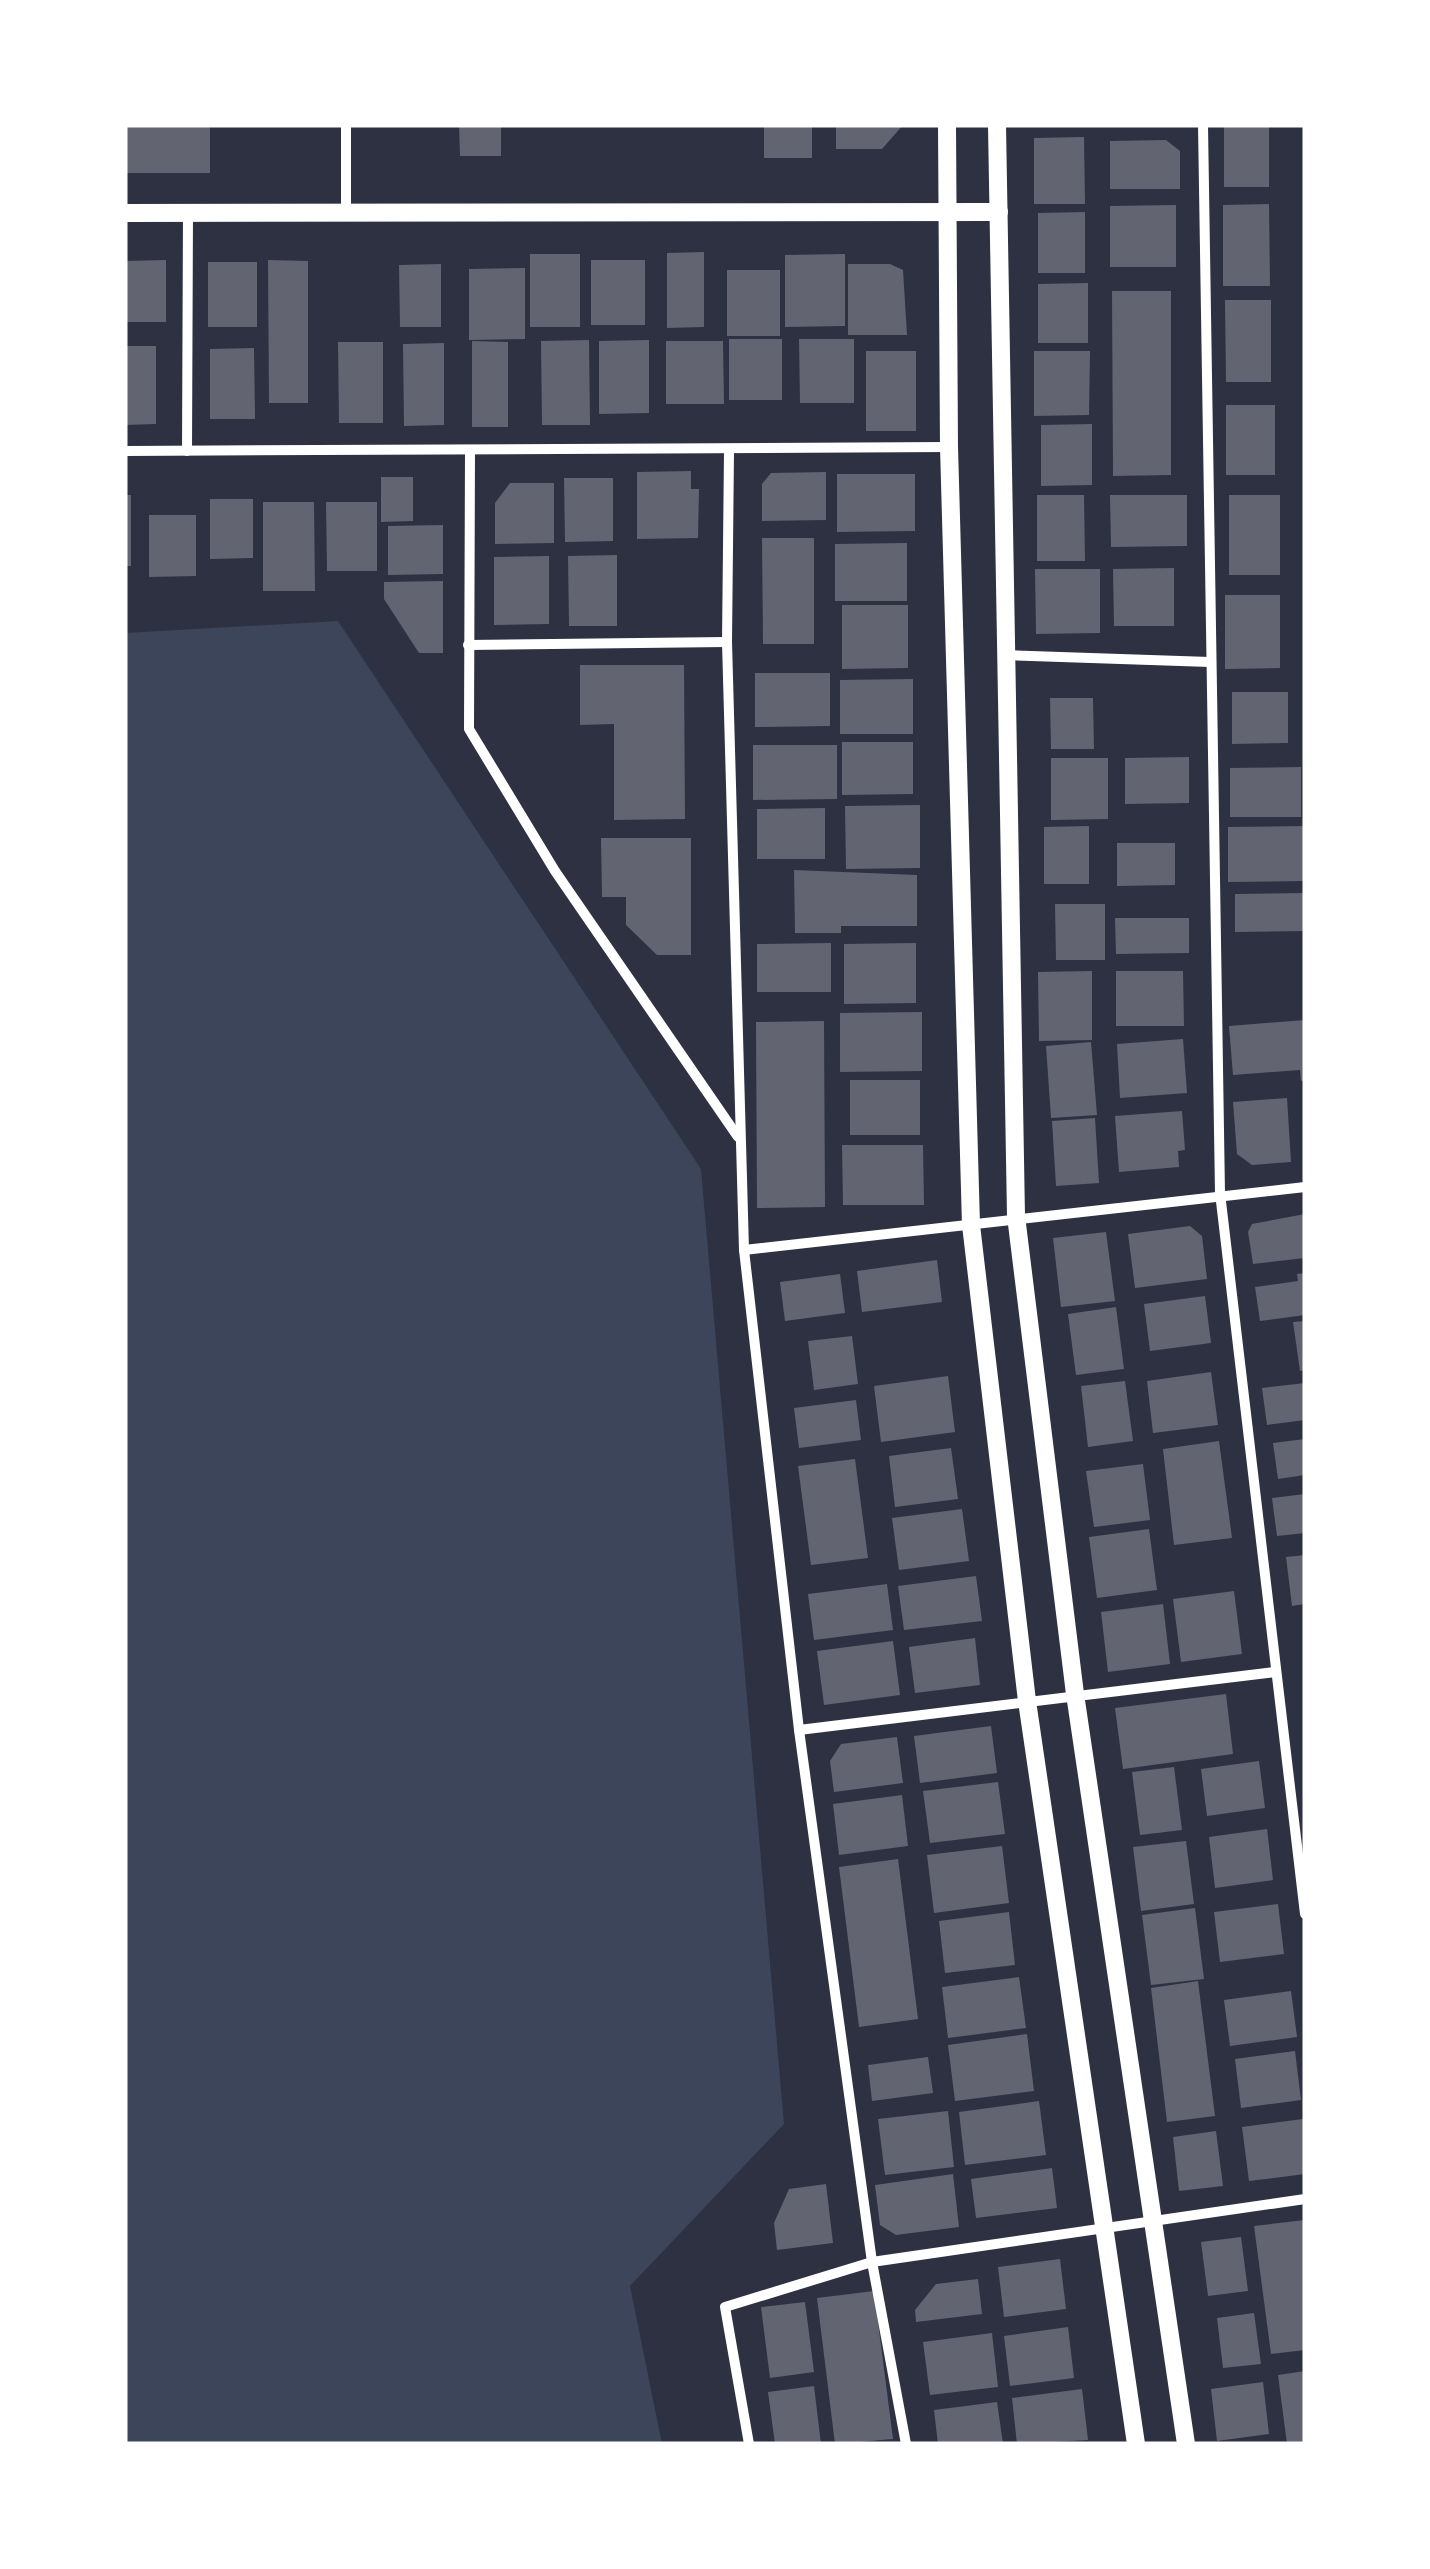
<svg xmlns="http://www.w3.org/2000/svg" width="1430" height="2569" viewBox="0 0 1430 2569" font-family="Barlow,sans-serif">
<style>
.green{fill:#3c4559}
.building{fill:#626471}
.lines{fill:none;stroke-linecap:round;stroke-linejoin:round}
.minor{stroke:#fff;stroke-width:10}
.tertiary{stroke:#fff;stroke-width:18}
</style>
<rect width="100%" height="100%" fill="#2d3142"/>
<path class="green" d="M338 621 701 1169 784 2124 630 2286 662 2444H125V633Z"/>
<g class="building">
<rect x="125" y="125" width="85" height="48"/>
<path d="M459 125H501V156H460Z"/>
<rect x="764" y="125" width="48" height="33"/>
<path d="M836 125H903L882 149H836Z"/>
<rect x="1224" y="125" width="45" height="62"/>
<path d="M1084 137 1085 204H1034V138Z"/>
<path d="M1166 140 1180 151V189H1110V141Z"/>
<path d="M1269 204 1270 286H1223V205Z"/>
<path d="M1176 205V267H1110V206Z"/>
<path d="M1085 212V273H1038V213Z"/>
<path d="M704 252V327L667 328V253Z"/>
<rect x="530" y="254" width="50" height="73"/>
<path d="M845 254V326L785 327V255Z"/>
<path d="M166 260V322H125V261Z"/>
<path d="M268 260 308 261V403H269Z"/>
<rect x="591" y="260" width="54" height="65"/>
<rect x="208" y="262" width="49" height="65"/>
<path d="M441 264V327H400L399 265Z"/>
<path d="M848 264H890L903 270 907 335H848Z"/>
<path d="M525 268V339L469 340V269Z"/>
<rect x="727" y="270" width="53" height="66"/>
<path d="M1088 283V343H1038V284Z"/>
<path d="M1112 291H1171V475L1113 476Z"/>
<path d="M1225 300H1271V382H1226Z"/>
<rect x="729" y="339" width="53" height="61"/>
<path d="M799 339H854V403H800Z"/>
<path d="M589 340 590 425H542L541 341Z"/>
<path d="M649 340V413L599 414V341Z"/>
<path d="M472 341 508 342V427H472Z"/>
<path d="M666 341H723L724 404H666Z"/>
<path d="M338 342H383V423H339Z"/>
<path d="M444 343V425L404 426 403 344Z"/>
<path d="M125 346H156V424L125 425Z"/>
<path d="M254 348 255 419H210V349Z"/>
<rect x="866" y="351" width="50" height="80"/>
<path d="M1034 351H1090L1089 415 1034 416Z"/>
<rect x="1226" y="405" width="49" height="70"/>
<path d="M1092 424V485L1041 486V425Z"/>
<path d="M691 471V489H699L698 538 637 539V472Z"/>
<path d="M826 472V520L762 521V484L771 473Z"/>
<path d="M837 474H915V531L837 532Z"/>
<path d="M381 477H413V521L381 522Z"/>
<path d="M564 478H613V541L565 542Z"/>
<path d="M510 483H554V543L495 544V503Z"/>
<rect x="125" y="495" width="6" height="71"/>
<path d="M1037 495H1084L1085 561H1037Z"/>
<path d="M1110 495H1187V546L1111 547Z"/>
<rect x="1229" y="495" width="51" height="80"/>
<path d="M210 499H253V558L210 559Z"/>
<path d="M263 502H314L315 591H263Z"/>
<path d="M326 502H377V571H327Z"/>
<path d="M149 515H196V576L149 577Z"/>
<path d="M443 525V574L388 575V526Z"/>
<path d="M762 538H814V644H763Z"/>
<path d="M907 543V601H835V544Z"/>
<path d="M617 555V626H569L568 556Z"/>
<path d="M549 556V624L494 625V557Z"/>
<path d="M1174 568V626H1114L1113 569Z"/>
<path d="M1035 569H1100V633L1036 634Z"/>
<path d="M443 581V653H419L384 599V582Z"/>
<path d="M1225 595H1280V668L1225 669Z"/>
<path d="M842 605H908V668L842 669Z"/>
<path d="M580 665H684L685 819 614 820V724L580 725Z"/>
<path d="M755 673H830V726L755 727Z"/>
<path d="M913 679V734H840V680Z"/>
<path d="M1232 692H1288V743L1232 744Z"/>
<path d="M1050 698H1093L1094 749H1051Z"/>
<path d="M842 742H913V794L842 795Z"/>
<path d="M753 745H837V799L753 800Z"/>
<path d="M1189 757V803L1125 804V758Z"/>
<path d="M1051 758H1108V819L1051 820Z"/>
<path d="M1301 767V817H1230V768Z"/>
<path d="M920 805V868L846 869 845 806Z"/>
<path d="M825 808V859H757V809Z"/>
<path d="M1089 826V884H1044V827Z"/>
<path d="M1305 826V881L1228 882V827Z"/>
<path d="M601 838H691V955H657L626 925V897H602Z"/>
<path d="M1117 843H1175V885L1117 886Z"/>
<path d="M794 870 917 875V926H841V933H795Z"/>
<path d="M1305 893V931L1235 932V894Z"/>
<path d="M1055 904H1105V960H1056Z"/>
<path d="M1115 918H1189V953L1116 954Z"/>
<path d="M831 943V992H757V944Z"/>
<path d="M916 943V1003L844 1004V944Z"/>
<path d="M1092 971V1040L1039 1041 1038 972Z"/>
<path d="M1116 971H1183L1184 1026H1116Z"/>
<path d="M922 1012V1071L840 1072V1013Z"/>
<path d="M1305 1020V1080L1301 1081 1300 1070 1233 1075 1229 1026Z"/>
<path d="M824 1021 825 1207 757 1208 756 1022Z"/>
<path d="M1183 1039 1187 1093 1120 1098 1117 1044Z"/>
<path d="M1091 1042 1097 1115 1051 1118 1046 1046Z"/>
<rect x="850" y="1080" width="70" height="55"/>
<path d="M1287 1098 1291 1162 1252 1165 1237 1154 1233 1102Z"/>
<path d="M1182 1111 1185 1150 1178 1151 1179 1167 1119 1172 1115 1116Z"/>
<path d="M1095 1118 1099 1183 1056 1186 1052 1121Z"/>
<path d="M842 1145H923L924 1205H843Z"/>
<path d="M1305 1214V1258L1253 1264 1248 1232 1252 1224Z"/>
<path d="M1190 1226 1202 1236 1207 1279 1135 1288 1128 1234Z"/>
<path d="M1106 1232 1115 1301 1061 1307 1053 1238Z"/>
<path d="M937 1260 942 1302 862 1312 857 1271Z"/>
<path d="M1305 1273V1315L1260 1321 1255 1287 1298 1281 1297 1274Z"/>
<path d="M840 1274 845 1313 785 1321 780 1282Z"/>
<path d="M1205 1296 1211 1343 1150 1351 1144 1304Z"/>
<path d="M1116 1307 1124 1369 1076 1375 1068 1314Z"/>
<path d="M1305 1321V1370L1300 1371 1293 1322Z"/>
<path d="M852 1336 858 1384 814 1390 808 1341Z"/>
<path d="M1211 1372 1218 1425 1153 1433 1147 1381Z"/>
<path d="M948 1376 955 1432 881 1442 874 1386Z"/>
<path d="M1125 1381 1133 1441 1088 1447 1081 1386Z"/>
<path d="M1305 1383V1420L1267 1425 1262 1388Z"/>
<path d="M856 1400 861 1440 799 1448 794 1408Z"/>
<path d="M1305 1439V1475L1278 1479 1273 1443Z"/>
<path d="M1219 1441 1232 1538 1174 1545 1163 1449Z"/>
<path d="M951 1448 958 1499 895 1507 889 1456Z"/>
<path d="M855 1459 868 1558 811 1565 798 1466Z"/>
<path d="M1143 1464 1150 1520 1094 1527 1086 1471Z"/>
<path d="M1305 1494V1533L1277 1536 1272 1498Z"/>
<path d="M962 1509 969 1561 899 1570 892 1518Z"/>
<path d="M1149 1529 1157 1590 1097 1598 1089 1537Z"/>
<path d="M1305 1555V1604L1292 1606 1286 1557Z"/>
<path d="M976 1576 982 1621 904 1630 898 1586Z"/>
<path d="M887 1584 893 1630 814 1640 808 1594Z"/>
<path d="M1234 1591 1242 1654 1181 1662 1173 1599Z"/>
<path d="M1163 1604 1170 1664 1108 1672 1101 1612Z"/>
<path d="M975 1638 980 1685 915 1693 909 1647Z"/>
<path d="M893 1641 900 1695 824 1705 817 1651Z"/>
<path d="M1226 1694 1233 1754 1123 1769 1115 1708Z"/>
<path d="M991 1726 997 1773 920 1783 914 1736Z"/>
<path d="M897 1737 903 1783 834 1792 830 1761 841 1744Z"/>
<path d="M1259 1761 1265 1808 1207 1816 1201 1769Z"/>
<path d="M1174 1767 1182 1830 1140 1835 1132 1772Z"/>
<path d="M998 1782 1005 1834 930 1843 923 1791Z"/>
<path d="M902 1795 908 1846 839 1855 833 1804Z"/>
<path d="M1267 1829 1273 1880 1215 1888 1209 1837Z"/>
<path d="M1186 1841 1194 1904 1141 1911 1133 1847Z"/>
<path d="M1002 1846 1009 1903 934 1913 927 1855Z"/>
<path d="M898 1859 918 2019 859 2027 839 1867Z"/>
<path d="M1278 1904 1284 1954 1220 1962 1214 1912Z"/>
<path d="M1195 1908 1204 1979 1151 1985 1142 1915Z"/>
<path d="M1009 1912 1015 1965 945 1973 939 1921Z"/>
<path d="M1019 1977 1026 2028 948 2038 942 1987Z"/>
<path d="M1198 1981 1215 2116 1167 2122 1151 1988Z"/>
<path d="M1291 1991 1297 2037 1230 2046 1224 2000Z"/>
<path d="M1027 2034 1034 2091 955 2101 948 2045Z"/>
<path d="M1295 2051 1301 2100 1241 2108 1235 2059Z"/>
<path d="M928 2057 933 2093 872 2101 868 2065Z"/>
<path d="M1039 2101 1046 2155 965 2165 959 2112Z"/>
<path d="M948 2111 954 2167 885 2175 878 2119Z"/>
<path d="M1303 2119 1305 2174 1249 2181 1242 2127Z"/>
<path d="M1216 2131 1223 2186 1179 2191 1173 2137Z"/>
<path d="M1052 2168 1057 2208 976 2218 971 2179Z"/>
<path d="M953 2174 959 2227 896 2235 880 2225 875 2185Z"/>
<path d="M826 2184 833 2243 777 2250 774 2223 789 2189Z"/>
<path d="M1305 2220V2350L1271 2354 1254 2226Z"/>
<path d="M1241 2237 1248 2291 1208 2296 1201 2242Z"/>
<path d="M1060 2259 1066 2309 1004 2317 998 2267Z"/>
<path d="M978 2279 982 2314 916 2322 915 2310 936 2284Z"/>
<path d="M874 2291 893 2439 835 2444 817 2298Z"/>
<path d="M805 2302 814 2372 770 2378 761 2307Z"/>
<path d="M1254 2313 1261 2364 1223 2368 1217 2318Z"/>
<path d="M1068 2327 1074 2378 1010 2386 1004 2336Z"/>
<path d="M992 2333 998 2387 930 2395 923 2342Z"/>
<path d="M1305 2371V2444H1287L1278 2375Z"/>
<path d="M1263 2382 1269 2434 1217 2441 1211 2389Z"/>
<path d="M814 2386 821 2444H775L768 2392Z"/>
<path d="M1082 2389 1088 2440 1017 2444 1012 2398Z"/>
<path d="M997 2402 1003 2444H938L934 2410Z"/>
</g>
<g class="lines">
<g class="minor">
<path d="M346 125V212"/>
<path d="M1203 125 1220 1193 1305 1914"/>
<path d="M125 451 949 447"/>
<path d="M187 451 188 213"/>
<path d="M729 451 727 642 744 1250 799 1730 872 2262 906 2444"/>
<path d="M470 452 469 729 555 871 738 1137"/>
<path d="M468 645 727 642"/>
<path d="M1003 655 1210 662"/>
<path d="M744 1250 1305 1187"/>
<path d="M799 1730 1275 1672"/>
<path d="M749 2444 725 2307 872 2262 1305 2199"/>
</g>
<g class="tertiary">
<path d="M947 125 949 447 971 1225 1027 1701 1136 2444"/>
<path d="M997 125 1016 1216 1075 1694 1186 2444"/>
<path d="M125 213 999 212"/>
</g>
</g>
<rect width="1430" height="2569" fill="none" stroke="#ffffff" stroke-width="255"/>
</svg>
